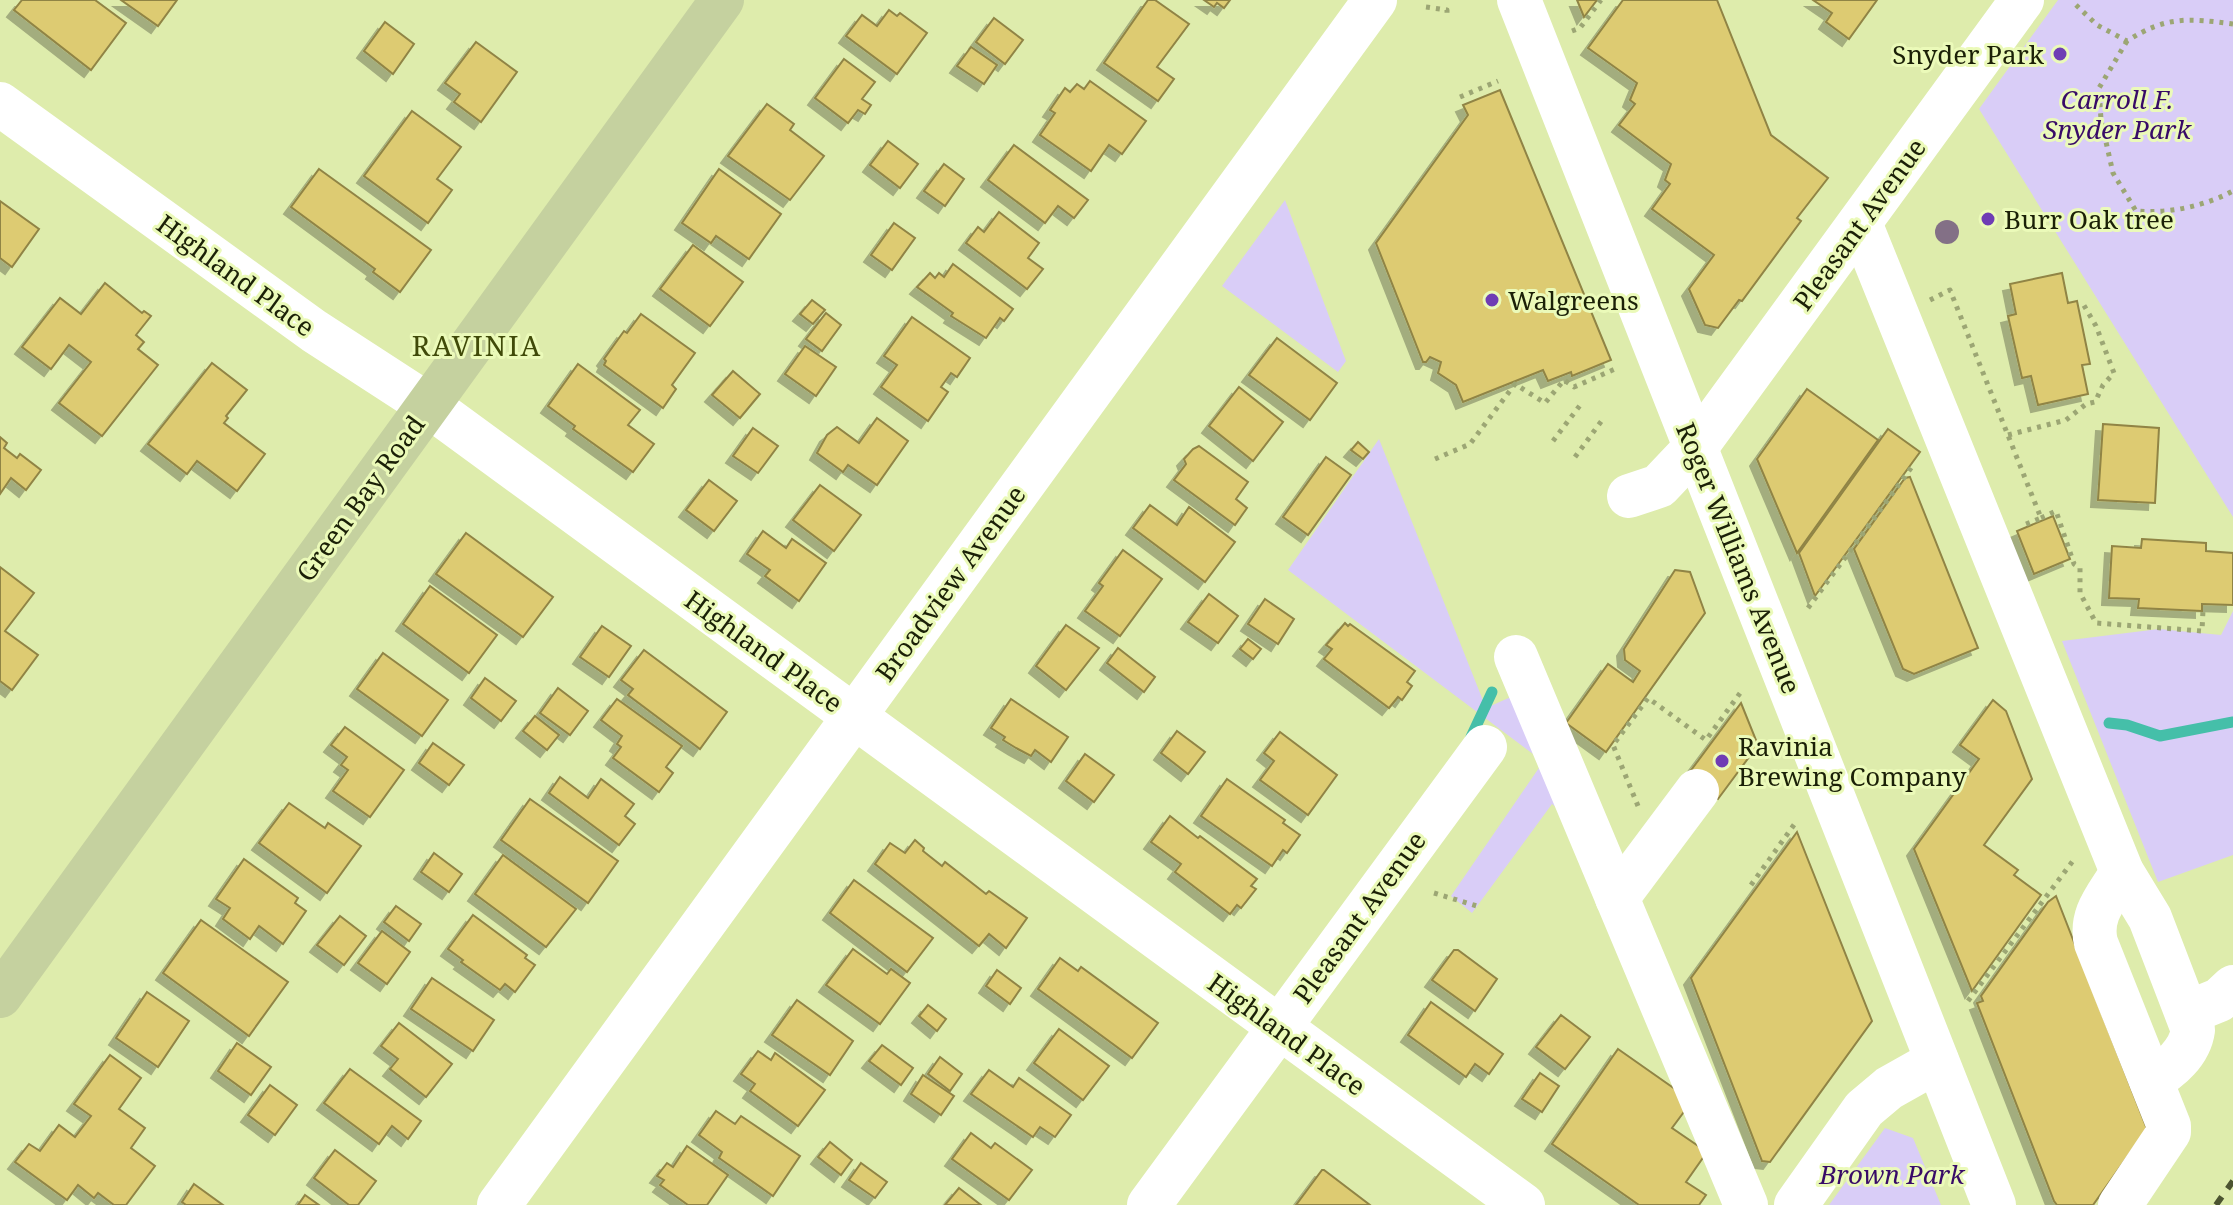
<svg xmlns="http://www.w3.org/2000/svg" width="2233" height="1205" viewBox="0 0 2233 1205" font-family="'Noto Serif',serif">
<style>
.green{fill:#d9cdf7}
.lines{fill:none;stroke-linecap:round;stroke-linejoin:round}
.stream{stroke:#45bfa9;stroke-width:11}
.building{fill:#ddcb72;stroke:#908445;stroke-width:2;filter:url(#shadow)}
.path{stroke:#9ca674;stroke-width:5;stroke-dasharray:4 6;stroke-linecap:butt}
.minor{stroke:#fff;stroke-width:44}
.major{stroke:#c5d19f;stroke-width:44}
.rail{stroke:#4c5431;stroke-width:6;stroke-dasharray:10 10;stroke-linecap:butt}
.tree{fill:#837086}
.poi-dot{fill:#6f3db4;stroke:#ebfab9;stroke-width:3}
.labels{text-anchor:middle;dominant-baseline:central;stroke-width:6;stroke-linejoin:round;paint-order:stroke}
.poi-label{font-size:26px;fill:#1b2007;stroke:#ebfab9;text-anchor:start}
.park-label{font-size:26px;font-style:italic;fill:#380b67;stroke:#ebfab9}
.street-label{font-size:26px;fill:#1b2007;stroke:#ebfab9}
.neighbourhood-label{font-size:28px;letter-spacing:2px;fill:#404a09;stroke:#ebfab9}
</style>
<defs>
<filter id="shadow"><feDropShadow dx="-7" dy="7" stdDeviation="0" flood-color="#0004"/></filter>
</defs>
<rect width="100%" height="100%" fill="#deecac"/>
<g class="green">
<path d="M2058 0H2233V517L1979 109Z"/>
<path d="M1285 200 1346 361 1338 372 1222 286Z"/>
<path d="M1379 439 1486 708 1513 696 1533 754 1288 570Z"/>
<path d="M2233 611V855L2158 882 2062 641 2159 629 2221 635Z"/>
<path d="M1543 762 1578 825 1552 804 1472 913 1451 896Z"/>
<path d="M1885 1128 1913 1138 1941 1205H1829Z"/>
</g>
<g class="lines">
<g class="stream">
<path d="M2109 723 2127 725 2160 736 2233 722"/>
<path d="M1471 737 1492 692"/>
</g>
</g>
<g class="building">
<path d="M22 0H95L126 23 91 70 14 10Z"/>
<path d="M121 0H177L158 26Z"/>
<path d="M1148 0H1155L1189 24 1157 67 1174 79 1158 101 1104 63Z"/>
<path d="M1204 0H1230L1224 8 1217 3 1214 7Z"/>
<path d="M1577 0H1597L1584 17Z"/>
<path d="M1623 0H1717L1771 135 1828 178 1797 218 1801 221 1742 301 1739 300 1718 328 1705 325 1689 289 1714 255 1652 209 1670 184 1665 180 1671 164 1619 125 1635 104 1630 100 1637 83 1588 48Z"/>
<path d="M1813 0H1877L1849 39 1826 22 1832 13Z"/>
<path d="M889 10 897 16 900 13 927 33 897 74 846 36 862 15 877 26Z"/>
<path d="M994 18 1023 40 1005 64 976 42Z"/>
<path d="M385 22 414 44 393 74 364 51Z"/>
<path d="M476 42 517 72 481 122 454 102 460 94 445 83Z"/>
<path d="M971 47 997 65 984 84 957 66Z"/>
<path d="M844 59 875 82 862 99 871 105 865 114 858 110 848 123 815 98Z"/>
<path d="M1090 81 1146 121 1122 154 1109 145 1091 171 1040 135 1055 113 1050 110 1065 88 1070 92 1077 84 1084 89Z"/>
<path d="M1500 90 1611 360 1572 376 1571 372 1548 381 1543 370 1463 402 1456 385 1438 373 1441 362 1430 357 1426 362H1423L1376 243 1468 115 1463 105Z"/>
<path d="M767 104 794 124 790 130 824 156 790 200 728 156Z"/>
<path d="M412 111 461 147 437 179 452 190 428 223 364 176Z"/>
<path d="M888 141 918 164 900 188 870 165Z"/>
<path d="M1014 145 1088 200 1074 218 1058 206 1045 223 988 180Z"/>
<path d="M944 164 964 179 945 206 924 191Z"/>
<path d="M319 169 431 250 400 292 373 272 375 269 291 207Z"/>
<path d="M719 169 781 214 749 259 716 236 711 243 682 223Z"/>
<path d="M0 201 39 229 12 267 0 258Z"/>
<path d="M999 212 1039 243 1028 258 1043 269 1027 289 966 243 978 227 984 232Z"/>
<path d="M894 223 915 238 892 270 871 255Z"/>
<path d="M693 245 743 282 710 326 660 289Z"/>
<path d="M953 264 1013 309 1004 321 1000 318 986 338 951 316 953 313 917 287 930 273 935 278 939 273 944 277Z"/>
<path d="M2062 273 2068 303 2077 301 2090 364 2082 365 2088 394 2038 405 2031 376 2022 378 2008 316 2016 314 2010 284Z"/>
<path d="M105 283 142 313 144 311 151 316 136 335 144 342 138 349 158 365 102 436 59 403 91 362 69 345 51 369 22 347 60 298 81 314Z"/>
<path d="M812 300 825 310 813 324 800 314Z"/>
<path d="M826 313 841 325 822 351 806 339Z"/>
<path d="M641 314 695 353 672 385 676 389 663 408 604 365 606 361 604 359 624 331 627 333Z"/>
<path d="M912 317 970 358 957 377 951 373 941 387 948 392 928 421 881 387 897 365 884 356Z"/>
<path d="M1277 338 1337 383 1310 420 1249 375Z"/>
<path d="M805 346 836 367 816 396 785 374Z"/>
<path d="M212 363 247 390 226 416 228 418 224 423 265 454 237 491 197 461 187 474 148 444Z"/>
<path d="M578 364 640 410 628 425 654 444 633 472 573 429 575 426 548 406Z"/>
<path d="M733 371 760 394 740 418 712 395Z"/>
<path d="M1239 387 1283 422 1253 461 1209 426Z"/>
<path d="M1807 389 1878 440 1797 553 1757 459Z"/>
<path d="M877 418 908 441 877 485 848 465 843 472 817 453 827 435 837 427 859 443Z"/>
<path d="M2103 424 2159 428 2155 503 2098 500Z"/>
<path d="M753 428 778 446 758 473 733 456Z"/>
<path d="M1888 429 1920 452 1815 596 1799 553Z"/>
<path d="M0 437 7 443 4 448 17 458 20 454 41 470 26 490 11 478 0 494Z"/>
<path d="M1358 442 1369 452 1363 459 1351 450Z"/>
<path d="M1199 446 1248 482 1236 499 1247 508 1235 525 1174 480 1186 464 1184 459 1193 449Z"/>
<path d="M1326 457 1351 475 1308 535 1283 517Z"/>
<path d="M1910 477 1978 648 1914 674 1903 669 1854 549 1905 478Z"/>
<path d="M709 480 737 501 714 531 686 510Z"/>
<path d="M820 485 861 515 834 551 793 520Z"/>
<path d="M1150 505 1177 525 1189 507 1235 542 1205 582 1133 528Z"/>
<path d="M2053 516 2070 559 2034 574 2017 531Z"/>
<path d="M763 531 786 548 792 539 826 563 799 601 765 576 770 570 747 554Z"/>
<path d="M466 533 553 597 523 637 436 574Z"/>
<path d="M2142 539 2206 543V551L2233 553V605L2202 604V611L2138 608 2139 599 2109 598 2112 546 2141 548Z"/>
<path d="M1123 550 1162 579 1120 636 1085 611 1103 586 1099 583Z"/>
<path d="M0 567 34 593 5 631 38 655 12 690 0 681Z"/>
<path d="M1675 570 1690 572 1705 613 1606 752 1566 723 1608 664 1633 682 1640 671 1625 660 1624 649Z"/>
<path d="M430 586 497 635 469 673 403 624Z"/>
<path d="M1209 594 1238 616 1218 643 1188 622Z"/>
<path d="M1265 599 1294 619 1278 644 1248 624Z"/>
<path d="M1345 623 1348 626 1350 624 1415 671 1407 682 1412 686 1402 700 1398 697 1389 708 1324 659 1332 649 1326 645Z"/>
<path d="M1066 625 1099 648 1066 690 1036 666Z"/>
<path d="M602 626 631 646 609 677 580 657Z"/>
<path d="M1248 639 1261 649 1253 659 1240 649Z"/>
<path d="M1118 648 1155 677 1144 692 1107 663Z"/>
<path d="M644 650 727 712 700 749 628 695 633 689 621 680Z"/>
<path d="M383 653 448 700 422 736 357 689Z"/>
<path d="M485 678 516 701 501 721 471 698Z"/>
<path d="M558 688 588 711 570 735 540 713Z"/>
<path d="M617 699 682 746 666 767 673 773 659 792 613 758 621 747 617 744 622 736 601 720Z"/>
<path d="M1011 699 1068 737 1051 762 1035 750 1031 756 1016 748 1003 740 1005 737 991 728Z"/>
<path d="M1993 700 2006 711 2032 779 1984 845 2018 870 2014 875 2041 895 1972 991 1914 849 1979 759 1960 745Z"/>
<path d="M1741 703 1758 745 1718 799 1686 777Z"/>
<path d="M535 716 559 735 547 750 523 731Z"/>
<path d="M345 727 404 770 370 817 333 791 348 770 341 765 347 757 331 745Z"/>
<path d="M1177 731 1205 752 1188 774 1161 753Z"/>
<path d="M1280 732 1337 775 1308 815 1260 780 1274 761 1264 753Z"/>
<path d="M433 743 464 765 449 785 419 763Z"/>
<path d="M1085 754 1114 775 1094 802 1066 781Z"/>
<path d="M560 777 588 798 601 779 634 804 625 816 635 824 619 845 549 793Z"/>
<path d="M1227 779 1285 820 1283 823 1300 835 1287 853 1283 850 1272 866 1201 816Z"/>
<path d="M530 799 618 861 588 903 501 840Z"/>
<path d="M289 803 325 828 328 823 361 846 327 893 259 843Z"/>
<path d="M1170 816 1198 838 1200 836 1257 879 1251 886 1256 889 1241 908 1237 905 1230 914 1175 872 1181 864 1151 842Z"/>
<path d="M1797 832 1872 1021 1770 1162 1762 1161 1691 978Z"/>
<path d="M915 840 924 848 923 851 942 866 945 862 986 894 989 891 1027 918 1006 948 989 934 979 946 875 864 890 843 905 853Z"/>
<path d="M434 853 462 874 449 892 421 872Z"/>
<path d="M503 855 576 909 546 947 475 894Z"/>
<path d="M244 859 298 898 295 903 306 911 283 944 259 926 250 939 223 919 230 908 216 899Z"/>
<path d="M854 880 933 938 907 972 830 913Z"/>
<path d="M2056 896 2147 1129 2093 1205H2057L2054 1201 1977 1003 1983 1001 1981 996 2048 902Z"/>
<path d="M396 906 421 924 409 941 384 922Z"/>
<path d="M473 915 527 955 525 958 535 965 515 992 505 984 500 990 461 962 463 960 448 949Z"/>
<path d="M340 916 366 936 344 965 317 945Z"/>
<path d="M201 920 288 982 249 1036 163 973Z"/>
<path d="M382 931 410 952 387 984 358 963Z"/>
<path d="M853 949 887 974 891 969 910 983 880 1024 826 985Z"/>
<path d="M1454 950H1458L1497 979 1475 1011 1432 980Z"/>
<path d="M1060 958 1078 971 1081 967 1158 1023 1132 1058 1038 989Z"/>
<path d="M997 970 1021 988 1010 1004 986 986Z"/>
<path d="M432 978 494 1020 473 1051 411 1009Z"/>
<path d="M147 992 189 1021 158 1067 116 1038Z"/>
<path d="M797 1000 853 1041 830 1075 772 1035Z"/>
<path d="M1431 1002 1503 1054 1489 1074 1475 1064 1466 1077 1408 1035Z"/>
<path d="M928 1005 946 1019 937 1031 919 1016Z"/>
<path d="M1561 1015 1590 1037 1565 1069 1536 1047Z"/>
<path d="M399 1023 452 1064 426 1097 390 1069 398 1059 381 1046Z"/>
<path d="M1059 1029 1109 1066 1083 1100 1034 1063Z"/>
<path d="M237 1043 271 1067 251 1095 218 1071Z"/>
<path d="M882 1045 913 1068 901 1085 869 1061Z"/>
<path d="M1618 1049 1692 1101 1672 1128 1707 1152 1686 1182 1706 1195 1699 1205H1639L1552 1144Z"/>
<path d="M758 1051 771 1060 775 1053 825 1090 798 1126 750 1091 755 1084 741 1074Z"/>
<path d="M110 1055 141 1078 119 1109 145 1128 131 1148 155 1166 126 1205H114L98 1193 94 1198 78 1185 67 1200 15 1162 29 1144 40 1151 59 1125 75 1137 91 1116 74 1104Z"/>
<path d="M940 1057 962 1074 950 1091 928 1074Z"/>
<path d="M350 1069 421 1121 408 1139 392 1126 379 1144 324 1103Z"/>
<path d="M989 1070 1013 1087 1019 1078 1071 1115 1055 1137 1040 1127 1033 1137 971 1094Z"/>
<path d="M1540 1073 1559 1086 1542 1112 1522 1099Z"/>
<path d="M923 1075 954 1096 941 1115 911 1094Z"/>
<path d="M270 1085 297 1105 275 1135 248 1115Z"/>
<path d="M716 1111 735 1124 741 1116 800 1156 773 1196 719 1158 722 1152 699 1135Z"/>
<path d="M971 1133 991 1148 995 1143 1032 1170 1009 1200 952 1159Z"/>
<path d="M830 1142 852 1160 841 1175 818 1157Z"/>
<path d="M687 1146 728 1175 707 1205H688L660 1185 664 1180 657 1176 667 1163 673 1167Z"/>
<path d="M335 1150 376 1181 358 1205H349L314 1178Z"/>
<path d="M861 1163 887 1182 875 1198 849 1180Z"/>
<path d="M1322 1170H1324L1370 1205H1296Z"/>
<path d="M194 1184 223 1205H186L182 1202Z"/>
<path d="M959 1188 981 1205H945Z"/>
<path d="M305 1195 319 1205H298Z"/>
</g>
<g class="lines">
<g class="path">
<path d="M2076 5 2097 25 2127 41C2166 16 2188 18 2233 24"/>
<path d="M1426 7 1447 10V13"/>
<path d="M1572 31 1580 28 1601 0"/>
<path d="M2127 41 2099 88 2101 120 2113 173 2136 211C2168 214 2205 206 2233 191"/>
<path d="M1460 97 1498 81"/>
<path d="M1930 300 1950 290 2041 518 2024 525"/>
<path d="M2008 435 2066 420 2086 404 2095 402 2103 385 2114 373 2096 326 2082 302"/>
<path d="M1553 441 1581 404"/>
<path d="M1575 457 1603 419"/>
<path d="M1435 459 1470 444 1515 384 1545 403 1564 380 1574 387 1615 369"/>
<path d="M2041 518 2056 511 2074 564 2080 568V593L2096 623 2202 631 2203 610"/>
<path d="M1808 608 1914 464"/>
<path d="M1638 806 1613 745 1648 698 1706 740 1743 689"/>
<path d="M1751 885 1796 822"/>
<path d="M1434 893 1477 906"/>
<path d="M1968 1001 2075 858"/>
</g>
<g class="minor">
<path d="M1519 0 1994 1205"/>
<path d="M0 104 314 331 428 405 1523 1205"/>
<path d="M1860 223 2122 872 2150 918 2193 1030C2190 1052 2170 1070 2151 1080"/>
<path d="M1629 496 1659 486 1696 447 2022 0"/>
<path d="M1516 657 1746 1205"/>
<path d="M1617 898 1697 791"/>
<path d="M2187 1013 2219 1000 2233 987"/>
<path d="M499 1205 1375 0"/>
<path d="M1149 1205 1485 747"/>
<path d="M1796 1205 1864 1109 1889 1088 1937 1061"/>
<path d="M2120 1205 2169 1132V1126L2096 943C2089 914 2108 896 2122 872"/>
</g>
<path class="major" d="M0 996 722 0"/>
<path class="rail" d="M2216 1205 2233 1181"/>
</g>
<circle class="tree" cx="1947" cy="232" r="12"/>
<g class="poi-dot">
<circle cx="2060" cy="54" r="8"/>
<circle cx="1988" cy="219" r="8"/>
<circle cx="1492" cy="300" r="8"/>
<circle cx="1722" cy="761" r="8"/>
</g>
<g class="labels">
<g class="poi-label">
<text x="2044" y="54" text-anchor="end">Snyder Park</text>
<text x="2004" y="219">Burr Oak tree</text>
<text x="1508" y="300">Walgreens</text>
<text x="1738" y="746">Ravinia<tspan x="1738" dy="30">Brewing Company</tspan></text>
</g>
<g class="park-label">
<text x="2117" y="99">Carroll F.<tspan x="2117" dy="30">Snyder Park</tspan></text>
<text x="1892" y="1174">Brown Park</text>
</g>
<g class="street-label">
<text transform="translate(1859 224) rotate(-54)">Pleasant Avenue</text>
<text transform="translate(236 275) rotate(36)">Highland Place</text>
<text transform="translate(360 498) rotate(-54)">Green Bay Road</text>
<text transform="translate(1739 558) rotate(68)">Roger Williams Avenue</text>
<text transform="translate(950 583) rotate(-54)">Broadview Avenue</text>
<text transform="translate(764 651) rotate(36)">Highland Place</text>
<text transform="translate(1359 917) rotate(-54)">Pleasant Avenue</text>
<text transform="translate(1287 1034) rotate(36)">Highland Place</text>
</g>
<g class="neighbourhood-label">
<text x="477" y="345">RAVINIA</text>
</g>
</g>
</svg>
